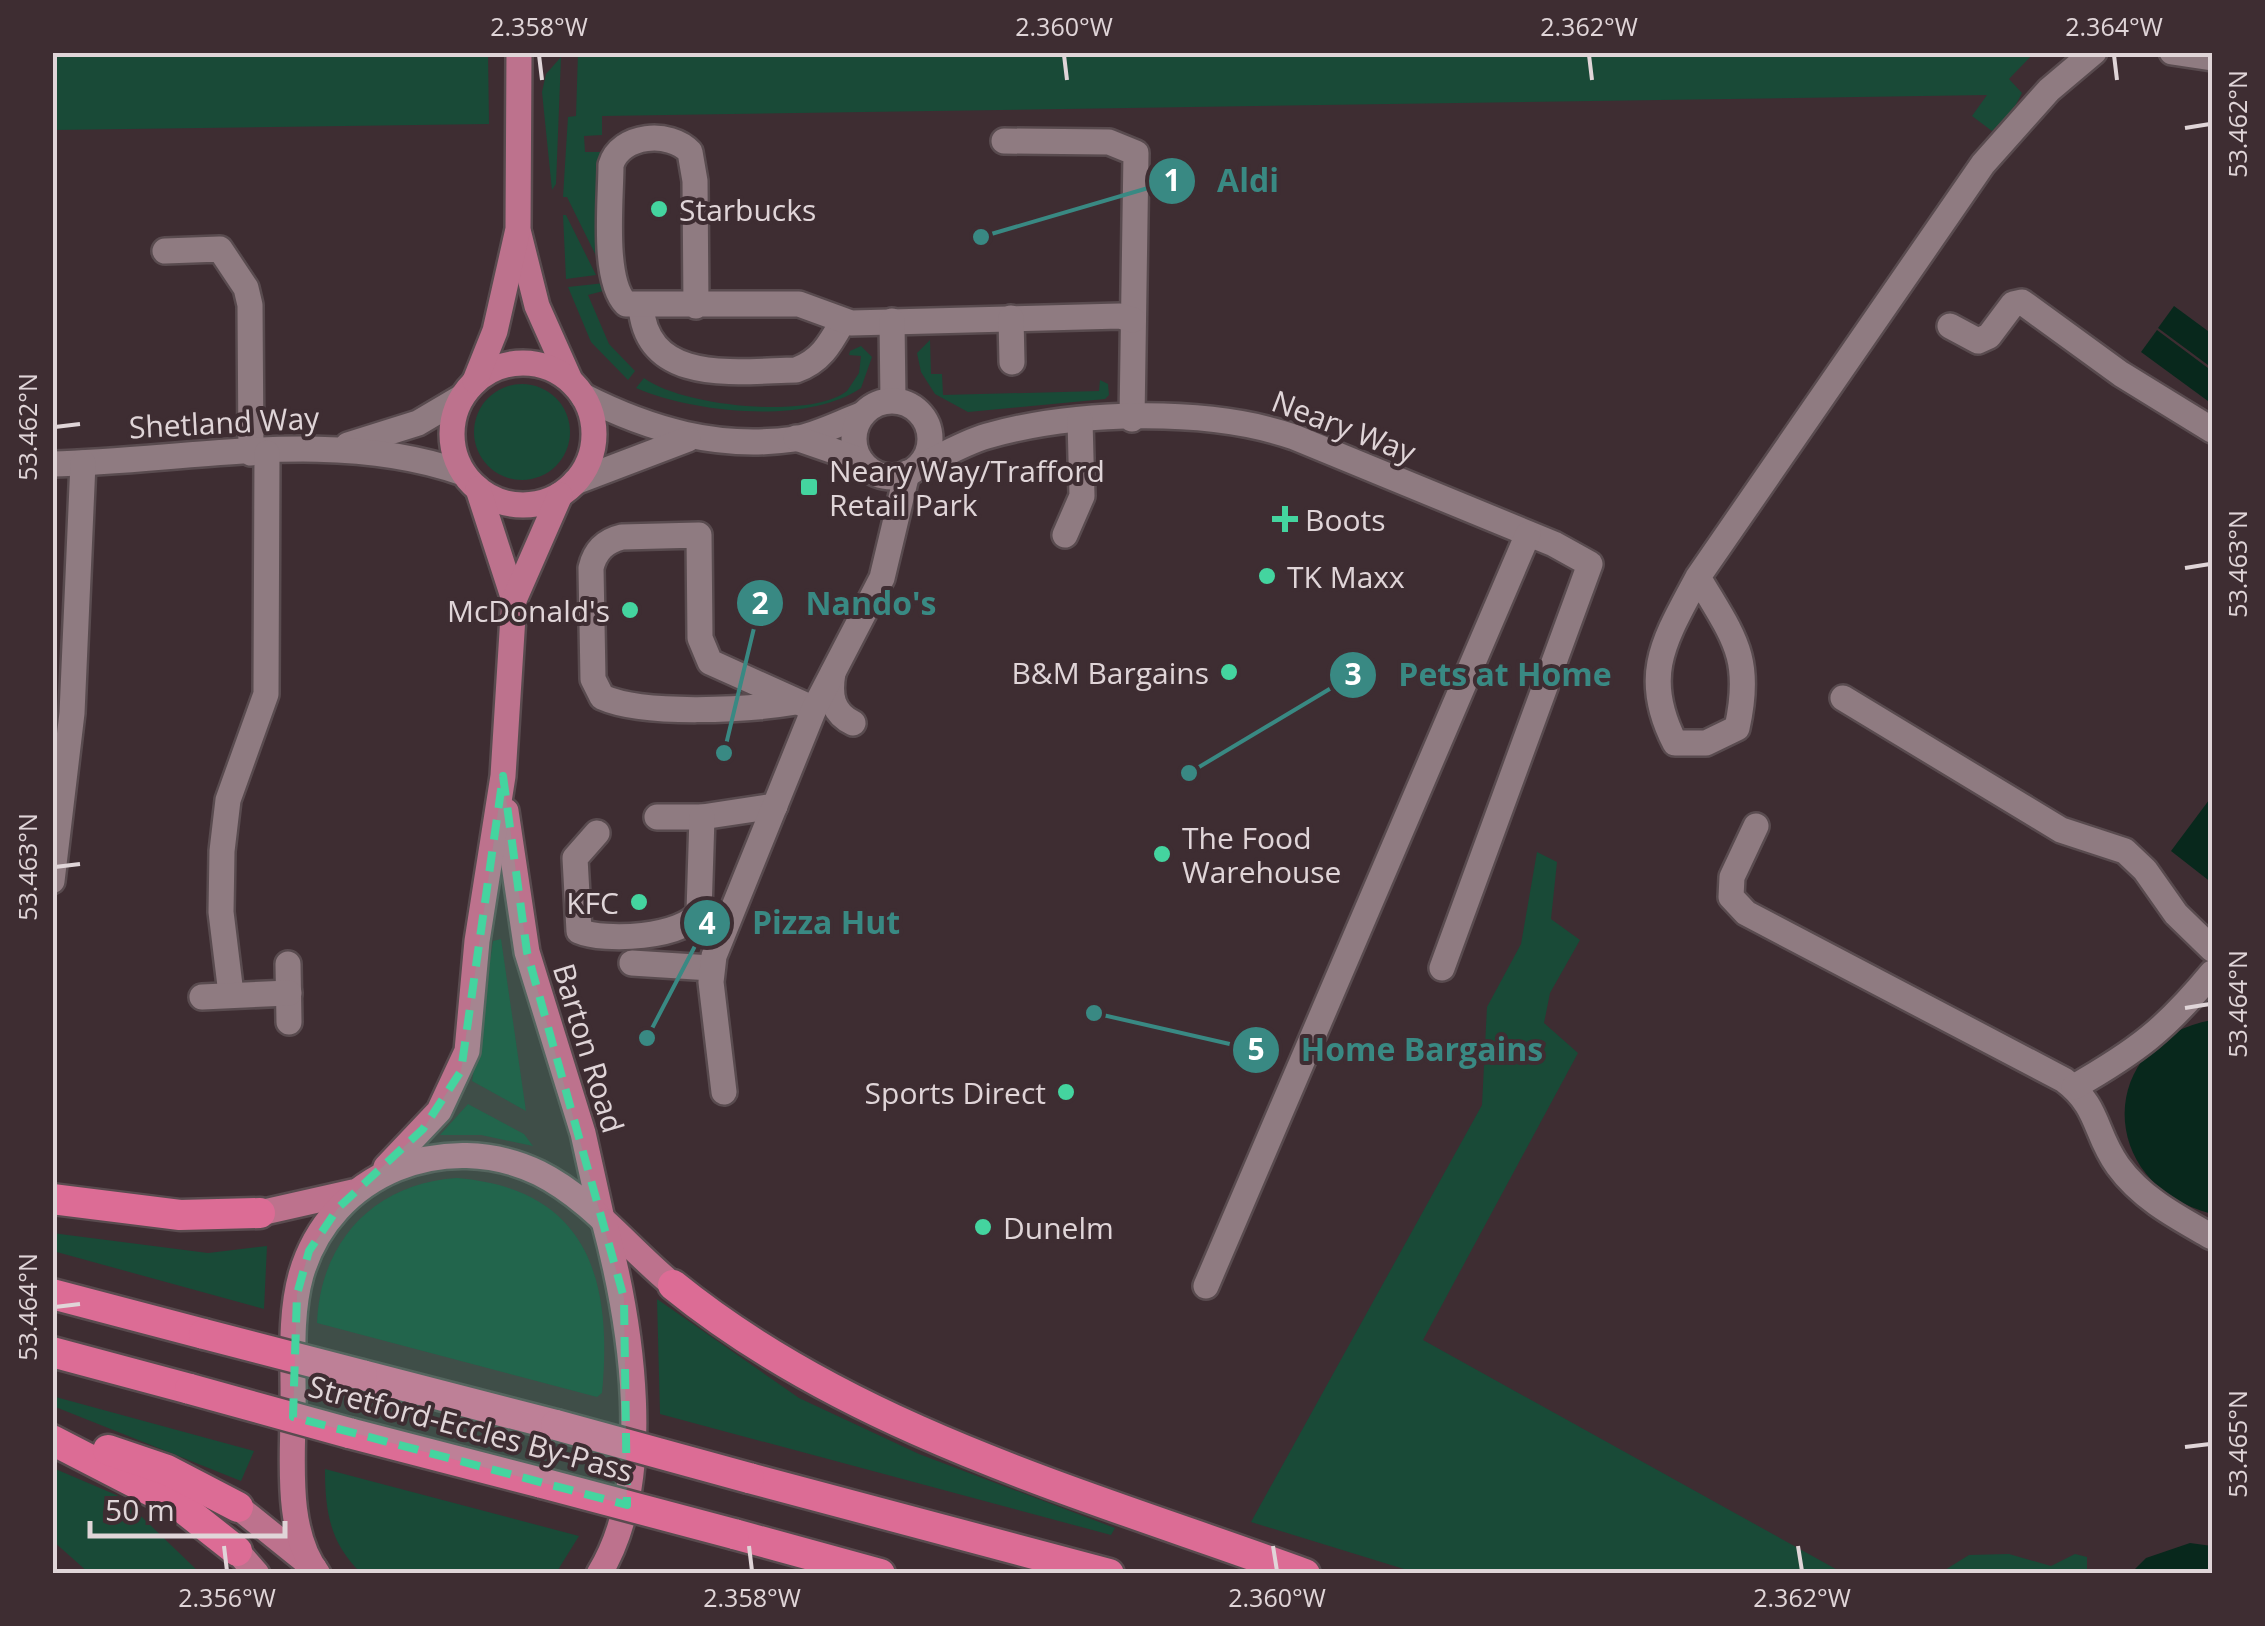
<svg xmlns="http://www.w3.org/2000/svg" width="2265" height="1626" viewBox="0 0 2265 1626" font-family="'Open Sans',sans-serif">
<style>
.green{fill:#194a37}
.water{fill:#08281c}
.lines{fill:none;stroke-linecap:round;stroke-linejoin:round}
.minor-casing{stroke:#594b4f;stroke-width:30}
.major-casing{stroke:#594b4f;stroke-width:30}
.highway-casing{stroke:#594b4f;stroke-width:35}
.minor{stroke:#8f7b81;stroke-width:25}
.major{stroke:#bd728d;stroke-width:25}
.highway{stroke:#dc6c95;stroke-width:30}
.highway-bridge-casing{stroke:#594b4f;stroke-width:35;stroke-linecap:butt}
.highway-bridge{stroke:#dc6c95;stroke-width:30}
.marked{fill:#44d49f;fill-opacity:0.2;stroke:#44d49f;stroke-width:8;stroke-dasharray:20 12;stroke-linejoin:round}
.ticks{fill:none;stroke:#e0d5d8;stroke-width:4}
.poi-dot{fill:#44d49f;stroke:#3e2d32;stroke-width:4}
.labels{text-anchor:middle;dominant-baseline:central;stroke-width:8;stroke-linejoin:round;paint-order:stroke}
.poi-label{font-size:30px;fill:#e0d5d8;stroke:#3e2d32;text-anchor:start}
.street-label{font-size:30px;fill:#e0d5d8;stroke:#3e2d32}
.leader{fill:none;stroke:#398983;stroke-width:4}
.callout-dot{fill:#398983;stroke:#3e2d32;stroke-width:4}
.mark-label{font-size:30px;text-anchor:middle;font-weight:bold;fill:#fff}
.callout-label{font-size:32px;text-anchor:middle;font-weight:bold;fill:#398983;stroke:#3e2d32;stroke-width:8;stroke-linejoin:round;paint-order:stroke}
.neatline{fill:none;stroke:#e0d5d8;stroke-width:4}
.ticks-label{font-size:25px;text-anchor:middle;fill:#e0d5d8}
</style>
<rect width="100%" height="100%" fill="#3e2d32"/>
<g class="green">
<path d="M52 53H488L489 124 53 130Z"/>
<path d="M578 53H2034L2009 79 2022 93 2013 110 1992 131 1972 116 1987 95 602 116V135L584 136 585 152H602L605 274 567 197H563L568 117 576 116Z"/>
<path d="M561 57 556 184 552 190 542 92 546 74Z"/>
<path d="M563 215H566L596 275 566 279Z"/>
<path d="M605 283 607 290 588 295 609 344 635 371 628 380 591 342 568 287Z"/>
<path d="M930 340 931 374H942L943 395 1099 391 1100 380 1108 384 1109 395 1105 399 968 412 935 394 921 372 917 353Z"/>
<path d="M861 346 872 357 861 388C807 425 694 413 636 388L644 378C681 406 809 420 847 391L859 373 861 356 849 355 850 351Z"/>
<circle cx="522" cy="432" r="48"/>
<path d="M1537 852 1557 862 1551 919 1580 940 1550 993 1544 1023 1578 1053 1423 1340 1843 1573H1417L1251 1522 1482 1105 1487 1007 1521 944Z"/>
<path d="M501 939 526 1111 472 1081 493 941Z"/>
<path d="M468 1104 524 1134 533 1146 481 1135H440Z"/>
<path d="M457 1178C587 1189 613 1278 602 1393L597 1397 317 1323C320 1242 374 1183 457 1178Z"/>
<path d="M52 1233 208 1253 267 1246 264 1309 53 1251Z"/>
<path d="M657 1299 799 1398 919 1454 1115 1528 1111 1535 660 1414Z"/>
<path d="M52 1396 254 1451 241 1481 53 1406Z"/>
<path d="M53 1468 121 1497 200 1573H89L53 1541Z"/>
<path d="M325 1469 579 1536 556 1573H361C330 1543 325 1512 325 1469Z"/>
<path d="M2009 1554 2051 1566 2075 1554 2087 1557V1573H1940L1969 1555Z"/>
</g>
<g class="water">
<path d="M2174 306 2212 334V368L2158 328Z"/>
<path d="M2157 330 2212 371V404L2141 352Z"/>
<path d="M2212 796V883L2171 851Z"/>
<path d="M2212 1020V1214C2094 1184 2097 1040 2212 1020Z"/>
<path d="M2190 1543 2212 1546V1573H2131L2146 1558Z"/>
</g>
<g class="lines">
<g class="minor-casing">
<g id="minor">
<path d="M2172 52 2212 58"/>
<path d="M1004 141 1109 142 1136 153 1132 419"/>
<path d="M165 251 220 249 246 288 250 305 251 453"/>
<path d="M641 306C647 386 737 371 796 370 821 361 830 344 843 321"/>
<path d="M696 306 695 181 690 152C670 130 620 134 611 165 611 199 602 280 626 304H799L851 323 1120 316 1133 320"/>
<path d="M1011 318 1012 362"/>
<path d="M892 321 893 400"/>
<path d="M1950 326 1978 341 1989 336 2013 304 2022 302 2121 374 2212 430"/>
<path d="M583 396C650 430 719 450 795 439 817 435 840 423 861 415"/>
<circle cx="892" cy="439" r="38"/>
<path d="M796 438 860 460"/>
<path d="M348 445 418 423 462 397"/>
<path d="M52 464C188 461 333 427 463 473"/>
<path d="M917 468C940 457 963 443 987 436 1075 411 1207 407 1294 437L1554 544 1590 564 1442 968"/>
<path d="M575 482 688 439"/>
<path d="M1065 535 1082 496 1080 420"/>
<path d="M1698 577C1733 637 1753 656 1737 728L1706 743H1675C1640 675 1665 639 1698 577L1983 164 2049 90 2094 52"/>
<path d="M833 673C829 695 832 713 853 723"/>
<path d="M1843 698 2061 830 2125 851 2145 870 2176 914 2212 949"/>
<path d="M796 702C749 710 644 716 602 697L593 679 591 568C595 551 605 541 622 537L699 535 700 638 710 662 814 709"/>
<path d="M657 817H702L775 806"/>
<path d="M1756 826 1732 877 1731 897 1746 913 2064 1080C2100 1107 2094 1133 2118 1166 2142 1199 2177 1217 2212 1237"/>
<path d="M597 833 575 858 579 931C604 942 684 938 699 912L702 817"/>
<path d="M52 881 72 713 83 463"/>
<path d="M632 963 711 968"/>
<path d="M288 964 289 1022"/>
<path d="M231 994 221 912 222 851 228 800 266 694 267 453"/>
<path d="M202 997 289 993"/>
<path d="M2074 1087C2137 1051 2166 1029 2212 973"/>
<path d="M724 1092 711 982 714 956 814 709 882 578 907 473"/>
<path d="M1206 1286 1528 534"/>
</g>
</g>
<g class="major-casing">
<g id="major">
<path d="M519 234 537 306 570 380"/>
<circle cx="523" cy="434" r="71"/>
<path d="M475 381 495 331 518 229 519 52"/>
<path d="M478 489 514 600"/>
<path d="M506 811 527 952 583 1133 602 1219"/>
<path d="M386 1167 439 1111 467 1051 477 941 503 776 514 600 560 495"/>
<path d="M260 1213 353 1192"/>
<path d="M238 1507 314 1568"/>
<path d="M237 1551 257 1574"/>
<path d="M318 1574C285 1531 293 1461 293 1411 294 1367 289 1318 301 1275 331 1172 446 1128 539 1173 591 1199 629 1249 673 1285"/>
<path d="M599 1574C657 1480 631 1322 604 1221"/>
</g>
</g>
<g class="highway-casing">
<g id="highway">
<path d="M52 1199 180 1215 260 1213"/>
<path d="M673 1285C854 1432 1089 1495 1305 1574"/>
<path d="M52 1294 204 1334"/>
<path d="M52 1352 190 1389"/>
<path d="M362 1375 556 1425"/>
<path d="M349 1433 542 1483"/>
<path d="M52 1440 180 1506 237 1551"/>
<path d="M108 1450 167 1470 238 1507"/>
<path d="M749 1478 1109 1574"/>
<path d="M734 1534 880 1574"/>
</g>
</g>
<use href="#minor" class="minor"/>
<use href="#major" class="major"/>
<use href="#highway" class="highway"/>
<g class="highway-bridge-casing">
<g id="highway-bridge">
<path d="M204 1334 362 1375"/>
<path d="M190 1389 349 1433"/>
<path d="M556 1425 749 1478"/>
<path d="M542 1483 734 1534"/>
</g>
</g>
<use href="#highway-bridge" class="highway-bridge"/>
</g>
<path class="marked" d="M503 776 527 952 624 1298 627 1505 293 1417 297 1294 309 1251 338 1208 423 1129 461 1071Z"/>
<path class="ticks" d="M539 55 542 80M1064 55 1067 80M1589 55 1592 80M2114 55 2117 80M2185 128 2210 124M55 427 80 424M2185 568 2210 564M55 867 80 864M2185 1008 2210 1004M55 1307 80 1304M2185 1447 2210 1444M224 1546 227 1571M749 1546 752 1571M1273 1546 1277 1571M1798 1546 1802 1571"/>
<g class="poi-dot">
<circle cx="659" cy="209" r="10"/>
<rect x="799" y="477" width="20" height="20" rx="5"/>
<path d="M1280 504h10v10h10v10h-10v10h-10v-10h-10v-10h10z"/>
<circle cx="1267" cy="576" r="10"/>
<circle cx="630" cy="610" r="10"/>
<circle cx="1229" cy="672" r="10"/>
<circle cx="1162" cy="854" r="10"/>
<circle cx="639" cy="902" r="10"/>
<circle cx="1066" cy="1092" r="10"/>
<circle cx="983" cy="1227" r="10"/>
</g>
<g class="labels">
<g class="poi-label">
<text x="679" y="209">Starbucks</text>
<text x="829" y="470">Neary Way/Trafford<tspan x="829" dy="34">Retail Park</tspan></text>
<text x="1305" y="519">Boots</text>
<text x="1287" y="576">TK Maxx</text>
<text x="610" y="610" text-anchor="end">McDonald's</text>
<text x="1209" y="672" text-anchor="end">B&amp;M Bargains</text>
<text x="1182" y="837">The Food<tspan x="1182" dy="34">Warehouse</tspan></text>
<text x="619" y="902" text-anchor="end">KFC</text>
<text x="1046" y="1092" text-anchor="end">Sports Direct</text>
<text x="1003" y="1227">Dunelm</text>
</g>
<g class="street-label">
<text transform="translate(224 422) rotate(-3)">Shetland Way</text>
<text transform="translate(1344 426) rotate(21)">Neary Way</text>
<text transform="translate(589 1048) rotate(73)">Barton Road</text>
<text transform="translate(471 1428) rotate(15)">Stretford-Eccles By-Pass</text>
</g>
</g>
<path class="leader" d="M981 237L1172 181M724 753L760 603M1189 773L1353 675M647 1038L707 923M1094 1013L1256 1050"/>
<g class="callout-dot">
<circle cx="981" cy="237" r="10"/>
<circle cx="724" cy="753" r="10"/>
<circle cx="1189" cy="773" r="10"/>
<circle cx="647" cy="1038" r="10"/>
<circle cx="1094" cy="1013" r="10"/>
<circle cx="1172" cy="181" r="25"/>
<circle cx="760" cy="603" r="25"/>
<circle cx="1353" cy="675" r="25"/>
<circle cx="707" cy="923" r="25"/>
<circle cx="1256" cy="1050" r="25"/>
</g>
<g class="mark-label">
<text x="1172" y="191">1</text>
<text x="760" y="614">2</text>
<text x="1353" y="685">3</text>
<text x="707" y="934">4</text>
<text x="1256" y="1060">5</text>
</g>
<g class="callout-label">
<text x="1248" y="192">Aldi</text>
<text x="871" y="615">Nando's</text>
<text x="1505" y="686">Pets at Home</text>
<text x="826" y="934">Pizza Hut</text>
<text x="1422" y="1061">Home Bargains</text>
</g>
<rect width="2265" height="1626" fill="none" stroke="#3e2d32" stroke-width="110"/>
<path d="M90 1521v15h195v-15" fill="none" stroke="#e0d5d8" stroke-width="5"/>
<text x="105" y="1521" font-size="30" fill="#e0d5d8" stroke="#3e2d32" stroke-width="8" paint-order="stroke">50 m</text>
<rect x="55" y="55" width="2155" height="1516" class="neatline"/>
<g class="ticks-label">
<text x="539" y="36">2.358°W</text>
<text x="1064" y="36">2.360°W</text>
<text x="1589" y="36">2.362°W</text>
<text x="2114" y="36">2.364°W</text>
<text transform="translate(2238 124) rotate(-90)" y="9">53.462°N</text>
<text transform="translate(28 427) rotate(-90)" y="9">53.462°N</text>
<text transform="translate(2238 564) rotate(-90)" y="9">53.463°N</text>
<text transform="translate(28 867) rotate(-90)" y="9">53.463°N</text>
<text transform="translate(2238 1004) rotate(-90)" y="9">53.464°N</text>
<text transform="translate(28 1307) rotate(-90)" y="9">53.464°N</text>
<text transform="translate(2238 1444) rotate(-90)" y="9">53.465°N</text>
<text x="227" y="1607">2.356°W</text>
<text x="752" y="1607">2.358°W</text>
<text x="1277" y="1607">2.360°W</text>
<text x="1802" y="1607">2.362°W</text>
</g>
</svg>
